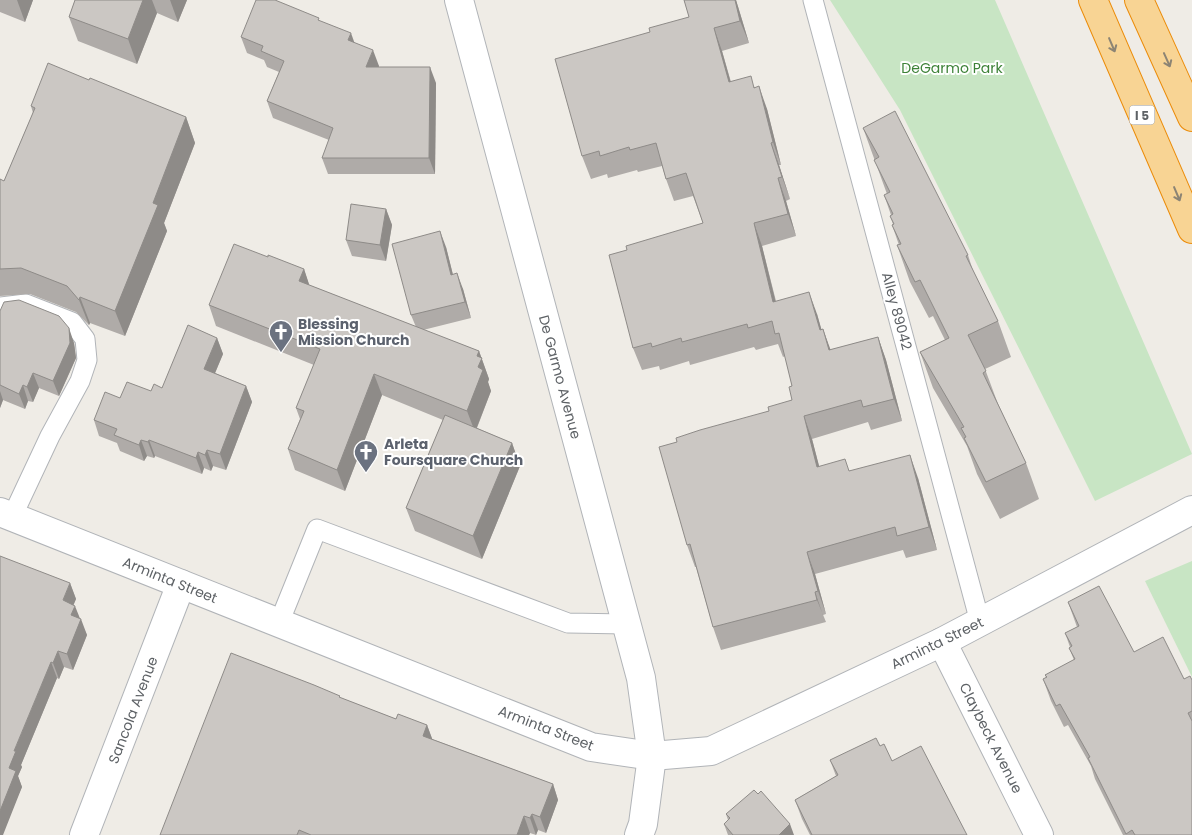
<svg xmlns="http://www.w3.org/2000/svg" width="1192" height="835" viewBox="0 0 1192 835" font-family="Poppins,sans-serif">
<style>
.green{fill:#c8e5c4}
.lines{fill:none;stroke-linecap:round;stroke-linejoin:round}
.service-casing{stroke:#b1b4b8;stroke-width:21}
.minor-casing{stroke:#b1b4b8;stroke-width:30}
.motorway-casing{stroke:#eb8c0a;stroke-width:30}
.service{stroke:#fff;stroke-width:19}
.minor{stroke:#fff;stroke-width:28}
.motorway{stroke:#f8d494;stroke-width:28}
.wall{fill:#afaba8}
.shaded-wall{fill:#8e8b88}
.building{fill:#cbc7c3;stroke:#8e8b88}
.oneway{stroke:#8c8474}
.labels{text-anchor:middle;dominant-baseline:central;stroke-width:4;stroke-linejoin:round;paint-order:stroke}
.shield{fill:#fff;stroke:#8e9194;stroke-width:1}
.shield-label{font-size:12px;font-weight:bold;fill:#5e6266}
.park-label{font-size:14px;fill:#3d8238;stroke:#fff}
.street-label{font-size:14px;fill:#5e6266;stroke:#fff}
.worship-label{font-size:14px;font-weight:bold;fill:#5b616d;stroke:#fff;text-anchor:start}
</style>
<rect width="100%" height="100%" fill="#efece6"/>
<g class="green">
<path d="M830 0H995L1192 454 1095 501 900 110Z"/>
<path d="M1192 561V677L1145 581Z"/>
</g>
<g class="lines">
<g class="service-casing">
<g id="service">
<path d="M813 0 980 622"/>
<path d="M0 307 26 304 72 322 85 339 87 360 80 381 50 436 12 517"/>
<path d="M279 623 317 529 568 623 626 624"/>
</g>
</g>
<g class="minor-casing">
<g id="minor">
<path d="M459 0 641 678 652 756 643 824 639 835"/>
<path d="M0 512 591 747 652 756 711 751 942 642 1192 510"/>
<path d="M942 642 1039 835"/>
<path d="M84 835 181 584"/>
</g>
</g>
<g class="motorway-casing">
<g id="motorway">
<path d="M1093 0 1192 229"/>
<path d="M1139 0 1192 117"/>
</g>
</g>
<use href="#service" class="service"/>
<use href="#minor" class="minor"/>
<use href="#motorway" class="motorway"/>
</g>
<g class="wall">
<path d="M0 0H33L25 22 0 12Z"/>
<path d="M75 0H187L178 22 157 13 137 64 78 41 69 17Z"/>
<path d="M684 0H736L749 43 722 51 731 82 755 87 767 109 781 165H779L790 199 786 201 796 236 762 246 776 301 817 314 821 329H823L830 350 878 337 886 360 902 421 871 430 868 422 812 439 819 466 850 471 918 478 937 550 906 558 903 550 815 574 826 614 823 615 826 622 721 650 713 627 696 567H695L687 545 677 442 769 411 792 400V386L785 356 783 357 778 344 756 350 754 347 690 365 689 361 660 370 659 366 642 370 633 348 627 250 703 223 693 196 674 201 666 179 662 166 638 172 637 170 608 178 607 174 591 179 582 156 650 32 689 17Z"/>
<path d="M320 21 354 42 379 66V67L436 83 435 174H328L322 158 329 140 273 118 267 101 279 72 267 67 264 60 247 53 241 37Z"/>
<path d="M89 80 186 117 195 143 164 223 167 231 125 336 90 323 89 325 76 312 30 294 0 296V179L4 181 33 113 31 106Z"/>
<path d="M863 128 968 255 974 274 998 321 1011 357 985 369 998 404 1026 463 1039 499 1000 519 977 474 967 446 933 388 920 352 945 340 933 316 929 318 910 282 897 245H899L892 225 893 224 890 216 891 215 884 195 887 194Z"/>
<path d="M386 209 392 225 386 261 352 256 346 240Z"/>
<path d="M446 247 453 275 463 289 471 318 423 330 479 351 489 379 488 382 491 391 477 428 512 443 520 466 482 559 415 531 406 508 443 420 382 395 345 491 295 470 288 449 300 419 296 408 314 365 216 326 209 305 304 269 309 285 416 327 411 315Z"/>
<path d="M0 311 74 343 76 358 59 396 39 388 33 402 28 401 25 409 3 400 0 408Z"/>
<path d="M217 338 223 354 215 373 246 386 252 402 226 470 213 466 211 471 204 468 202 474 155 456 154 458 147 456 144 461 120 451 117 443 99 436 94 420 120 398 151 391 162 388Z"/>
<path d="M70 583 76 599 73 605 87 635 73 670 64 667 59 679 57 678 21 765 22 767 18 776 22 787 0 835Z"/>
<path d="M1068 602 1134 652 1184 679 1192 680V835H1123L1095 779 1091 766 1068 725 1064 727 1051 701 1043 679 1046 678 1045 675 1074 660 1069 648 1070 647 1065 633 1077 627Z"/>
<path d="M341 698 396 719 427 725 432 739 553 784 558 800 546 833 538 830 536 835 530 833 529 835H160Z"/>
<path d="M880 746 892 761 967 835H810L802 819 795 800 836 776 830 760Z"/>
<path d="M726 814 794 835H728L724 824 728 820Z"/>
</g>
<g class="shaded-wall">
<path d="M17 0H33L25 22Z"/>
<path d="M143 0H152L157 13 137 64 128 39Z"/>
<path d="M170 0H187L178 22Z"/>
<path d="M735 0H736L749 43 740 21Z"/>
<path d="M714 28 722 51 737 105 729 82Z"/>
<path d="M351 33 357 50 348 40Z"/>
<path d="M373 50 379 66 372 83 366 67Z"/>
<path d="M430 67 436 83 435 174 429 158Z"/>
<path d="M759 86 767 109 781 165 773 142Z"/>
<path d="M186 117 195 143 164 223 167 231 125 336 115 311 153 203Z"/>
<path d="M771 143 779 165 790 199 782 177Z"/>
<path d="M778 178 786 201 796 236 788 214Z"/>
<path d="M386 209 392 225 386 261 380 245Z"/>
<path d="M754 223 762 246 781 324 773 302Z"/>
<path d="M440 231 446 247 457 291 451 275Z"/>
<path d="M304 269 311 290 299 281Z"/>
<path d="M457 273 463 289 471 318 465 302Z"/>
<path d="M809 292 817 314 828 352 820 330Z"/>
<path d="M80 297 90 323 89 325 79 300Z"/>
<path d="M69 328 74 343 76 358 59 396 53 381Z"/>
<path d="M823 329 831 351 829 350Z"/>
<path d="M878 337 886 360 902 421 894 399Z"/>
<path d="M217 338 223 354 210 385 204 369Z"/>
<path d="M479 351 489 379 488 382 491 391 475 432 467 411 478 367 477 356Z"/>
<path d="M33 373 39 388 33 402 27 387Z"/>
<path d="M374 374 382 395 345 491 337 470Z"/>
<path d="M23 385 28 401 25 409 19 394Z"/>
<path d="M246 386 252 402 226 470 220 454Z"/>
<path d="M0 391 3 400 0 408Z"/>
<path d="M804 416 812 439 825 489 817 467Z"/>
<path d="M141 440 147 456 144 461 139 445Z"/>
<path d="M149 440 155 456 154 458 148 442Z"/>
<path d="M512 443 520 466 482 559 473 536Z"/>
<path d="M207 450 213 466 211 471 205 455Z"/>
<path d="M198 452 204 468 202 474 196 458Z"/>
<path d="M910 455 918 478 937 550 929 527Z"/>
<path d="M807 552 815 574 826 614 818 591Z"/>
<path d="M70 583 76 599 69 616 63 600Z"/>
<path d="M815 592 823 615 826 622 817 600Z"/>
<path d="M75 606 81 621V619L87 635 73 670 67 654 71 615Z"/>
<path d="M58 651 64 667 59 679 53 663Z"/>
<path d="M51 662 57 678 21 765 22 767 18 776 22 787 3 835H0V811L9 768 14 751Z"/>
<path d="M427 725 433 741 423 736Z"/>
<path d="M553 784 558 800 546 833 540 817Z"/>
<path d="M532 814 538 830 536 835 530 818Z"/>
<path d="M524 816 530 833 529 835H517Z"/>
<path d="M790 824 794 835H779Z"/>
</g>
<g class="building">
<path d="M75 0H143L128 39 69 17Z"/>
<path d="M256 0H275L319 18 318 20 351 33 348 40 373 50 366 67H430L429 158H322L333 128 267 101 284 61 261 51 263 46 241 37Z"/>
<path d="M684 0H735L740 21 714 28 729 82 751 76 754 88 759 86 773 142 771 143 782 177 778 178 788 214 754 223 773 302 809 292 820 330 823 329 829 350 878 337 894 399 863 407 861 400 804 416 817 467 845 459 849 471 910 455 929 527 897 536 895 527 807 552 818 591 815 592 817 600 713 627 690 544 687 545 659 447 677 442 676 438 700 430 769 411 768 407 792 400 789 387 792 386 779 333 775 334 772 321 748 328 747 324 682 342 681 338 652 347 651 343 633 348 609 255 627 250 626 246 703 223 686 173 666 179 656 143 630 150 629 147 600 156 599 151 582 156 555 59 650 32 649 28 689 17Z"/>
<path d="M48 63 89 80 90 78 186 117 153 203 158 205 115 311 80 297 79 300 67 286 21 268 0 269V179L4 181 35 108 31 106Z"/>
<path d="M895 111 968 255 966 256 998 321 968 335 986 371 983 373 1026 463 986 482 964 438 966 437 961 428 964 427 920 352 949 338 920 280 915 282 897 245 901 244 892 225 894 224 890 216 893 214 884 195 890 192 874 160 879 157 863 128Z"/>
<path d="M351 204 386 209 380 245 346 240Z"/>
<path d="M440 231 451 275 457 273 465 302 411 315 392 244Z"/>
<path d="M234 244 268 257V255L304 269 299 281 479 351 477 356 482 358 478 367 483 370 467 411 374 374 337 470 288 449 304 411 296 408 320 349 209 305Z"/>
<path d="M19 300 59 316 69 328 70 343 53 381 33 373 27 387 23 385 19 394 0 385V311L4 302Z"/>
<path d="M188 325 217 338 204 369 246 386 220 454 207 450 205 455 198 452 196 458 149 440 148 442 141 440 139 445 114 435 117 429 94 420 105 392 120 398 127 382 151 391 154 384 162 388Z"/>
<path d="M445 415 512 443 473 536 406 508Z"/>
<path d="M0 556 70 583 63 600 75 606 71 615 81 619 67 654 58 651 53 663 51 662 14 751H16L9 768 16 771 0 811Z"/>
<path d="M1099 586 1134 652 1163 637 1184 679 1190 676 1192 680V711L1188 713 1192 721V835H1135L1132 830 1126 834 1088 758 1090 757 1060 704 1056 706 1043 679 1047 677 1045 675 1075 659 1069 648 1072 646 1065 633 1079 626 1068 602Z"/>
<path d="M231 653 314 685 340 696 339 697 396 719 398 714 427 725 423 736 553 784 540 817 532 814 530 818 524 816 517 835H311L299 830 297 835H160Z"/>
<path d="M876 738 880 746 884 744 892 761 921 746 967 835H812L795 800 838 775 830 760Z"/>
<path d="M754 790 758 794 761 791 790 824 779 835H733L724 824 730 818 726 814Z"/>
</g>
<defs><path id="oneway-shaft" d="M-6 0H5M1.5-3L5.5 0L1.5 3" fill="none" stroke-width="1.6" stroke-linecap="round" stroke-linejoin="round" transform="scale(1.25)"/></defs>
<g class="oneway">
<use href="#oneway-shaft" transform="translate(1112 45) rotate(67)"/>
<use href="#oneway-shaft" transform="translate(1167 60) rotate(66)"/>
<use href="#oneway-shaft" transform="translate(1177 194) rotate(67)"/>
</g>
<defs>
<g id="church-pin" transform="scale(1.25)"><path d="M0 17L-7.5 6A9.5 9.5 0 1 1 7.5 6Z" fill="#6b7280" stroke="#fff"/><path d="M-1.2-6h2.4v3.5h3.3v2.4h-3.3V6h-2.4V-.1h-3.3v-2.4h3.3Z" fill="#fff"/></g>
</defs>
<g fill-rule="evenodd">
<use href="#church-pin" x="281" y="332"/>
<use href="#church-pin" x="366" y="452"/>
</g>
<g class="labels">
<rect class="shield" x="1129.5" y="105.5" width="25" height="19" rx="4"/>
<g class="shield-label">
<text x="1142" y="115">I 5</text>
</g>
<g class="park-label">
<text x="952" y="68">DeGarmo Park</text>
</g>
<g class="street-label">
<text transform="translate(897 311) rotate(75)">Alley 89042</text>
<text transform="translate(560 377) rotate(75)">De Garmo Avenue</text>
<text transform="translate(170 580) rotate(22)">Arminta Street</text>
<text transform="translate(937 643) rotate(-26)">Arminta Street</text>
<text transform="translate(133 710) rotate(-69)">Sancola Avenue</text>
<text transform="translate(546 728) rotate(21)">Arminta Street</text>
<text transform="translate(991 738) rotate(63)">Claybeck Avenue</text>
</g>
<g class="worship-label">
<text x="298" y="324">Blessing<tspan x="298" dy="16">Mission Church</tspan></text>
<text x="384" y="444">Arleta<tspan x="384" dy="16">Foursquare Church</tspan></text>
</g>
</g>
</svg>
